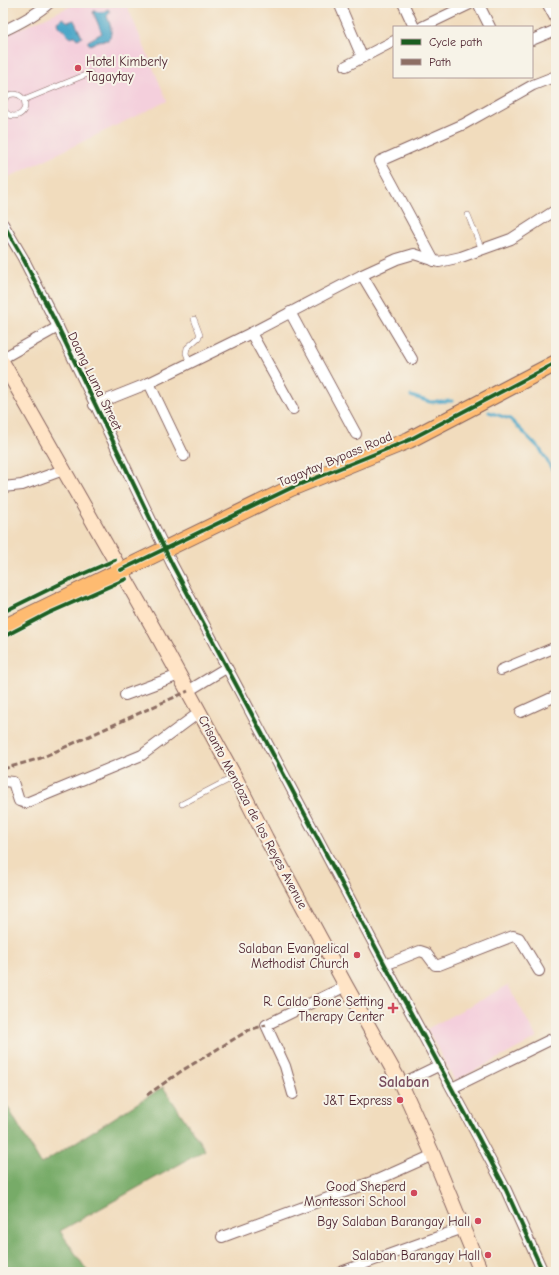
<svg xmlns="http://www.w3.org/2000/svg" width="559" height="1275" viewBox="0 0 559 1275" font-family="'Comic Neue',sans-serif">
<style>
.built{fill:#f4cfdc}
.forest{fill:#77ab67;stroke:#606549}
.water{fill:#4aa6c8;stroke:#4a627a}
.lines{fill:none;stroke-linecap:round;stroke-linejoin:round}
.stream{stroke:#4aa6c8;stroke-width:3}
.service-casing{stroke:#84615e;stroke-width:6}
.minor-casing{stroke:#84615e;stroke-width:12}
.secondary-casing{stroke:#84615e;stroke-width:16}
.primary-casing{stroke:#84615e;stroke-width:18}
.service{stroke:#fff;stroke-width:5}
.minor{stroke:#fff;stroke-width:10}
.secondary{stroke:#ffe4c6;stroke-width:14}
.primary{stroke:#febb71;stroke-width:16}
.quiet{stroke:#8d6e63;stroke-width:3;stroke-dasharray:6 3;stroke-linecap:butt}
.cycleway-casing{stroke:#f7f3e8;stroke-width:6}
.cycleway{stroke:#1b5e20;stroke-width:4}
.poi-dot{fill:#d1495b;stroke:#f7f3e8;stroke-width:1.5}
.labels{text-anchor:middle;dominant-baseline:central;stroke-width:4;stroke-linejoin:round;paint-order:stroke}
.poi-label{font-size:13px;fill:#4a1f2b;stroke:#f7f3e8;text-anchor:end}
.street-label{font-size:13px;fill:#4a1f2b;stroke:#f7f3e8}
.quarter-label{font-size:15px;font-weight:bold;fill:#7a4f60;stroke:#f7f3e8}
</style>
<rect width="100%" height="100%" fill="#f7f3e8"/>
<filter id="ink" filterUnits="userSpaceOnUse"><feTurbulence type="fractalNoise" baseFrequency=".025" numOctaves="2"/><feDisplacementMap in="SourceGraphic" scale="8" xChannelSelector="R" yChannelSelector="G"/><feConvolveMatrix kernelMatrix="1 2 1 2 8 2 1 2 1" color-interpolation-filters="sRGB"/></filter>
<filter id="wash" filterUnits="userSpaceOnUse"><feTurbulence type="fractalNoise" baseFrequency=".012" numOctaves="4" result="noise"/><feDisplacementMap in="SourceGraphic" scale="16" xChannelSelector="R" yChannelSelector="G"/><feGaussianBlur stdDeviation="0.9" result="paint"/><feColorMatrix in="noise" values="0 0 0 0 0 0 0 0 0 0 0 0 0 0 0 0 0 1.4 0 .05"/><feComposite in="paint" operator="in"/></filter>
<g filter="url(#wash)">
<rect width="100%" height="100%" fill="#f1dcbd"/>
<g class="built">
<path d="M78 3H126L167 101 3 180V36Z"/>
<path d="M508 985 537 1038 455 1081 427 1029Z"/>
</g>
<path class="forest" d="M163 1087 205 1150 60 1231 88 1272H3V1099L41 1164Z"/>
<g class="water">
<path d="M108 9 109 10 110 12 107 16C110 24 114 33 108 40L98 41 90 45 88 43V41L102 33 93 12 94 11 103 12Z"/>
<path d="M63 18 68 22 74 20 82 37 77 39 74 35 72 38C66 36 65 29 58 26L57 22Z"/>
</g>
<g class="lines">
<g class="stream">
<path d="M411 396 430 402 452 401"/>
<path d="M489 412 510 419 540 449 556 476"/>
</g>
</g>
</g>
<g filter="url(#ink)">
<g class="lines">
<g class="service-casing">
<g id="service">
<circle cx="14" cy="105" r="11"/>
<path d="M24 100 90 73"/>
<path d="M468 215 482 250"/>
<path d="M190 364 186 353 187 348 198 338 200 335 194 319"/>
<path d="M182 804 234 777"/>
</g>
</g>
<g class="minor-casing">
<g id="minor">
<path d="M339 3 362 57"/>
<path d="M403 3 414 27"/>
<path d="M478 3 490 27"/>
<path d="M547 3 556 20"/>
<path d="M422 27 472 3"/>
<path d="M3 31C20 23 36 15 49 3"/>
<path d="M532 40 556 30"/>
<path d="M346 66 394 41"/>
<path d="M3 224 23 258 58 327 172 564 385 965 478 1137 506 1190 543 1272"/>
<path d="M434 261 380 161 464 124 533 85 556 76"/>
<path d="M362 275 412 359"/>
<path d="M290 312 356 434"/>
<path d="M251 333 293 409"/>
<path d="M3 358 58 327"/>
<path d="M149 383 184 456"/>
<path d="M94 405 149 383 251 333 362 275 397 259 414 254 439 262 461 257 511 239 556 210"/>
<path d="M3 487 22 485 63 470"/>
<path d="M501 670 556 647"/>
<path d="M188 691 226 668"/>
<path d="M125 695 179 675"/>
<path d="M521 712 556 696"/>
<path d="M3 781 13 782 19 801 26 803 142 755 200 712"/>
<path d="M385 965 420 951 426 953 435 965H439L513 936 519 938 539 971"/>
<path d="M401 1084 440 1065"/>
<path d="M452 1088 556 1037"/>
<path d="M293 1094 285 1066 266 1025 346 986"/>
<path d="M222 1237 377 1180 433 1155"/>
<path d="M341 1272 463 1228"/>
</g>
</g>
<g class="secondary-casing">
<path id="secondary" d="M3 363 155 631 235 777 266 838 346 986 401 1084 433 1155 481 1272"/>
</g>
<g class="primary-casing">
<path id="primary" d="M3 628 291 488 409 440 556 363"/>
</g>
<use href="#service" class="service"/>
<use href="#minor" class="minor"/>
<use href="#secondary" class="secondary"/>
<use href="#primary" class="primary"/>
<g class="quiet">
<path d="M3 769 41 758 188 691"/>
<path d="M147 1095 183 1070 234 1039 249 1030 266 1025"/>
</g>
<g class="cycleway-casing">
<g id="cycleway">
<path d="M3 224 23 258 58 327 172 564 385 965 478 1137 506 1190 543 1272"/>
<path d="M121 570 291 488 409 440 556 363"/>
<path d="M3 612 64 582 115 560"/>
<path d="M3 637 49 613 126 579"/>
</g>
</g>
<use href="#cycleway" class="cycleway"/>
</g>
</g>
<g class="poi-dot">
<circle cx="78" cy="68" r="4"/>
<circle cx="357" cy="955" r="4"/>
<path d="M391 1002h4v4h4v4h-4v4h-4v-4h-4v-4h4z"/>
<circle cx="400" cy="1100" r="4"/>
<circle cx="414" cy="1193" r="4"/>
<circle cx="478" cy="1221" r="4"/>
<circle cx="488" cy="1255" r="4"/>
</g>
<g class="labels">
<g class="poi-label">
<text x="86" y="61" text-anchor="start">Hotel Kimberly<tspan x="86" dy="15">Tagaytay</tspan></text>
<text x="349" y="948">Salaban Evangelical<tspan x="349" dy="15">Methodist Church</tspan></text>
<text x="384" y="1001">R. Caldo Bone Setting<tspan x="384" dy="15">Therapy Center</tspan></text>
<text x="392" y="1100">J&amp;T Express</text>
<text x="406" y="1186">Good Sheperd<tspan x="406" dy="15">Montessori School</tspan></text>
<text x="470" y="1221">Bgy Salaban Barangay Hall</text>
<text x="480" y="1255">Salaban Barangay Hall</text>
</g>
<g class="street-label">
<text transform="translate(95 381) rotate(64)">Daang Luma Street</text>
<text transform="translate(335 459) rotate(-23)">Tagaytay Bypass Road</text>
<text transform="translate(253 812) rotate(62)">Crisanto Mendoza de los Reyes Avenue</text>
</g>
<g class="quarter-label">
<text x="404" y="1082">Salaban</text>
</g>
</g>
<rect width="559" height="1275" fill="none" stroke="#f7f3e8" stroke-width="16"/>
<rect x="393" y="26" width="140" height="52" fill="#f7f3e8" stroke="#b29e9c"/>
<rect x="401" y="39" width="20" height="6" fill="#1b5e20" stroke="#b29e9c"/>
<text x="429" y="46" font-size="12" fill="#4a1f2b">Cycle path</text>
<rect x="401" y="59" width="20" height="6" fill="#8d6e63" stroke="#b29e9c"/>
<text x="429" y="66" font-size="12" fill="#4a1f2b">Path</text>
</svg>
